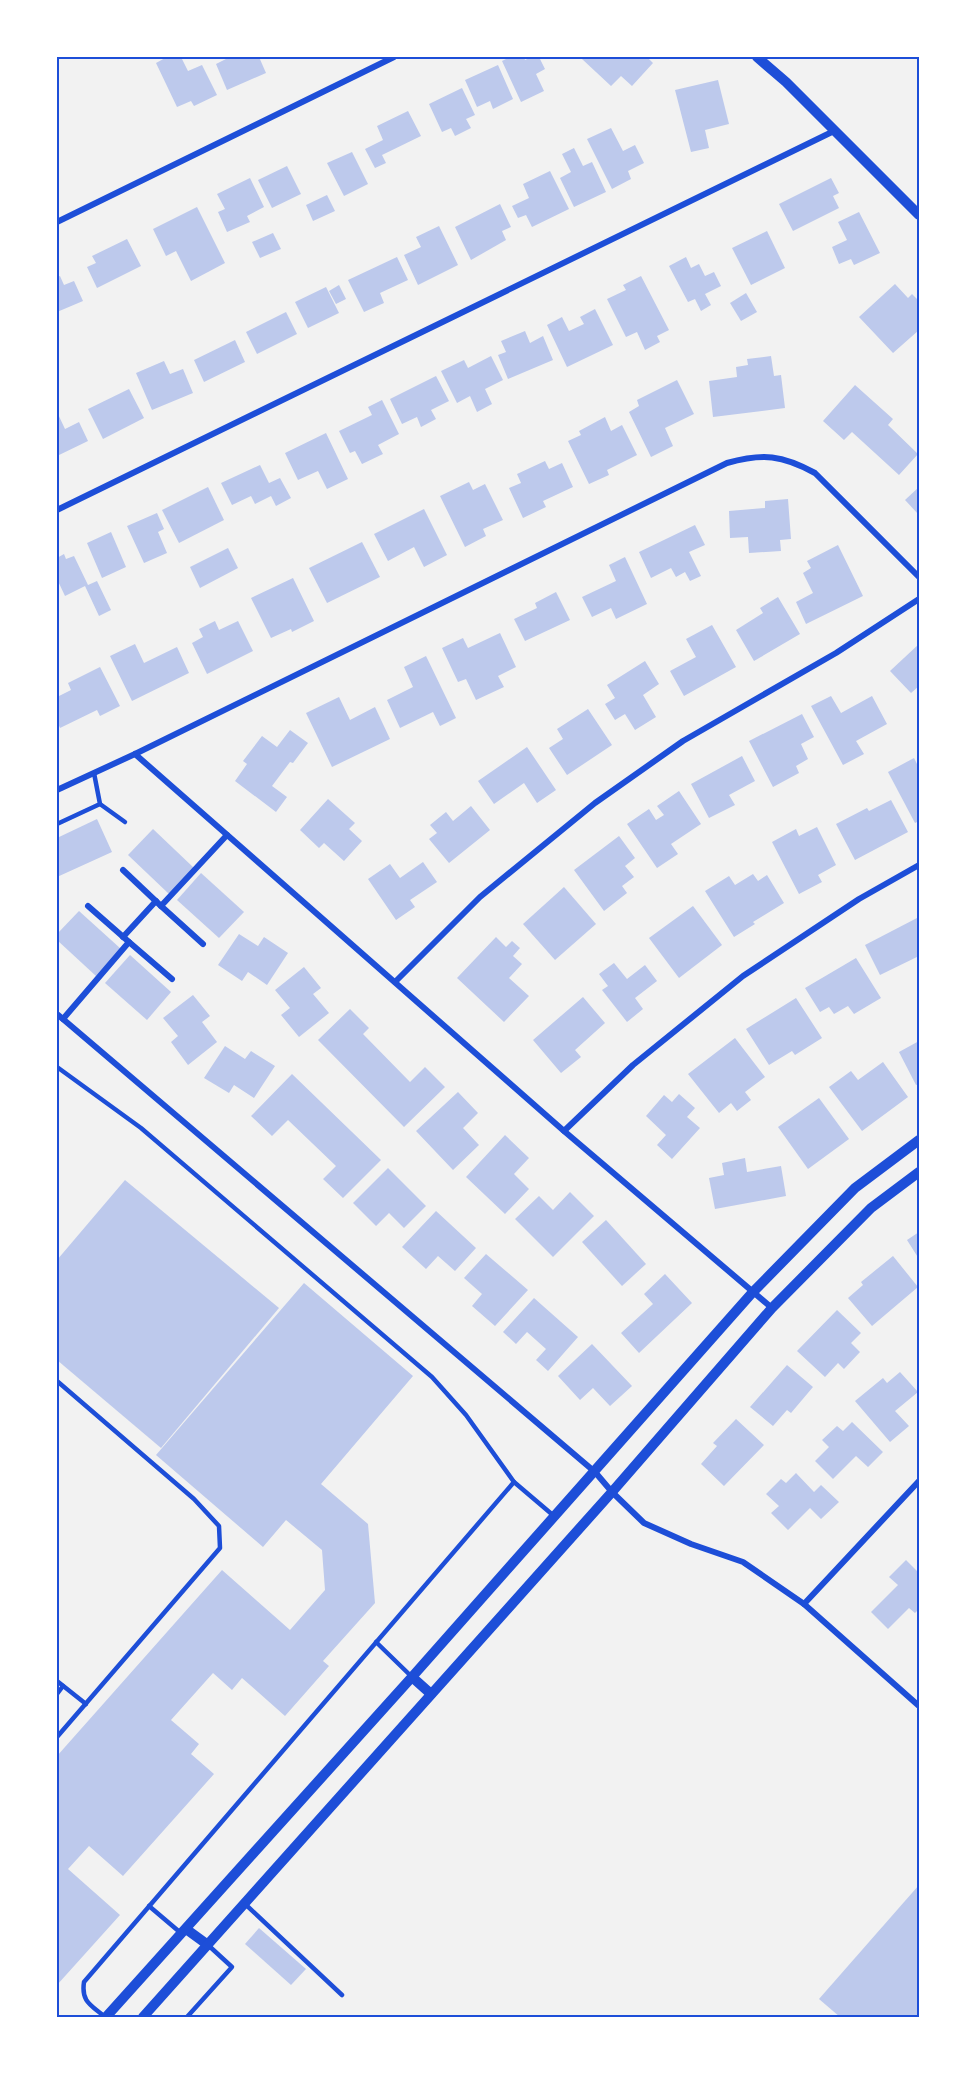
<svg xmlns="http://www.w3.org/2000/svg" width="976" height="2074" viewBox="0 0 976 2074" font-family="Figtree,sans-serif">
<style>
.building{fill:#bdc9ec}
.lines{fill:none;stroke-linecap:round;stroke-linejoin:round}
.service{stroke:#1d4ed8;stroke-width:4.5}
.minor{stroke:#1d4ed8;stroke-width:6}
.tertiary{stroke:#1d4ed8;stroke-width:10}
.neatline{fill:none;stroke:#1d4ed8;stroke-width:2}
</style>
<rect width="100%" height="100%" fill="#f2f2f2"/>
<g class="building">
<path d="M167 57H181L188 71 202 65 217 95 194 106 191 101 177 107 156 63Z"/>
<path d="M230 57H259L266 73 227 90 216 64Z"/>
<path d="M510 57H524L525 60 532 57H539L545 69 536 74 544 91 521 102 502 61Z"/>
<path d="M584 57H647L653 63 632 86 621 76 611 86 582 59Z"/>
<path d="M498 65 513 99 493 109 490 101 477 107 465 80Z"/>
<path d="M718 80 729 124 705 130 709 148 691 152 675 90Z"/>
<path d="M462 88 475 115 466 119 471 128 455 136 451 128 442 132 429 104Z"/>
<path d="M408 111 421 136 382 155 386 163 375 168 365 149 383 140 377 126Z"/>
<path d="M611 128 623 151 635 145 644 163 628 171 631 179 612 189 587 139Z"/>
<path d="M574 148 583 166 592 162 606 192 574 207 560 178 571 172 562 154Z"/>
<path d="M352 152 368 184 344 196 327 163Z"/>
<path d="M287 166 301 194 272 208 258 180Z"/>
<path d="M550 171 569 209 532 227 526 215 518 218 512 206 529 198 523 184Z"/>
<path d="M250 178 264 207 247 216 250 222 227 232 218 212 225 209 217 194Z"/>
<path d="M831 178 839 193 833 196 839 208 793 231 779 204Z"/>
<path d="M327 195 335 211 313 221 306 205Z"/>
<path d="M500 204 511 227 502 231 506 240 471 260 455 227Z"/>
<path d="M197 207 225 263 191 281 176 251 166 256 153 229Z"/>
<path d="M859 212 880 253 854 265 851 259 839 264 832 247 847 240 838 222Z"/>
<path d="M439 226 458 265 418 285 404 255 421 247 416 237Z"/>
<path d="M767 231 785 268 751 285 732 248Z"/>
<path d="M273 233 281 249 260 258 252 242Z"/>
<path d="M127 239 141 266 97 288 87 267 96 263 92 256Z"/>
<path d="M397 257 408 280 380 293 384 303 364 312 348 280Z"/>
<path d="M686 257 691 268 699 264 705 276 714 272 721 286 705 294 711 305 701 311 695 299 688 302 669 266Z"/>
<path d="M60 276 64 285 74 281 83 301 57 312V277Z"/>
<path d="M641 276 669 330 657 336 660 342 645 350 637 332 626 337 607 299 626 290 623 285Z"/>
<path d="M895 284 908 298 912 294 919 301V330L893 353 859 317Z"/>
<path d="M339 285 346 299 336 304 329 291Z"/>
<path d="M326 287 339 313 308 328 295 302Z"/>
<path d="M746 293 757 312 741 321 730 303Z"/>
<path d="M595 309 613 345 567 367 547 325 562 317 569 331 584 324 580 317Z"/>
<path d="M286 312 297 334 257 354 246 332Z"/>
<path d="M525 331 530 343 543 336 553 360 508 379 498 355 506 352 501 341Z"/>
<path d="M235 340 245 362 204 382 194 360Z"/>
<path d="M491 356 503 380 485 389 492 404 477 412 470 396 457 403 441 371 464 360 468 368Z"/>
<path d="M771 356 774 376 781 375 785 408 713 417 709 381 737 377 736 367 748 365 747 359Z"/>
<path d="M164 361 170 374 183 369 193 393 152 410 136 373Z"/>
<path d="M436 376 449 401 431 410 436 419 421 427 417 417 402 424 390 399Z"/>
<path d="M677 380 694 414 665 428 673 446 651 457 629 412 639 406 637 400Z"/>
<path d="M855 385 893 419 888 425 918 454 899 475 852 432 844 440 823 421Z"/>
<path d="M129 389 144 418 103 439 88 409Z"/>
<path d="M382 400 399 434 378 445 383 454 362 464 355 451 350 453 339 431 372 415 368 407Z"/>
<path d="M57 412 65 429 79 422 88 441 57 456Z"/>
<path d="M605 417 611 431 622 425 637 455 607 470 609 475 589 484 568 441 581 435 579 431Z"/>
<path d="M326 433 348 479 327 489 318 471 298 480 285 453Z"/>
<path d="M545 461 549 469 562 463 573 487 543 501 546 507 523 518 509 488 521 483 517 474Z"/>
<path d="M260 465 269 483 280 478 291 498 276 506 271 496 255 504 251 496 232 505 221 483Z"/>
<path d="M469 482 473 490 485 484 503 520 483 529 486 536 465 547 440 496Z"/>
<path d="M208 487 224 520 179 543 162 510Z"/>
<path d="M919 487V515L905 500Z"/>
<path d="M788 499 791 539 780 540 781 551 749 553 748 537 730 538 729 511 765 508V501Z"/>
<path d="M424 509 447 555 424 567 414 547 388 561 374 534Z"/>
<path d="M157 513 164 529 158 532 167 553 144 563 127 526Z"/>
<path d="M695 525 705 545 689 552 701 576 690 581 685 572 676 577 671 568 651 578 639 552Z"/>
<path d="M111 532 126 567 102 578 87 543Z"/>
<path d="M362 542 380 577 327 603 309 568Z"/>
<path d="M838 545 863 596 806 624 796 602 813 593 803 573 811 568 807 561Z"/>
<path d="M228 548 238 568 200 588 190 567Z"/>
<path d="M64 554 66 559 74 556 88 585 97 581 111 610 99 616 85 586 65 596 57 579V558Z"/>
<path d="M625 557 647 604 616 619 611 608 592 617 582 597 616 581 609 565Z"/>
<path d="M293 578 314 621 292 632 291 629 271 638 251 598Z"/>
<path d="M556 592 570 620 525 641 514 619 537 608 535 603Z"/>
<path d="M778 597 800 634 754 661 736 630 763 613 760 608Z"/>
<path d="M215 621 219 630 238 621 253 651 207 674 192 643 203 637 199 629Z"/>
<path d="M712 625 736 667 684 696 670 671 696 657 686 639Z"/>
<path d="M500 633 516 667 498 676 504 687 476 700 466 679 458 682 442 648 463 638 468 648Z"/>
<path d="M135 644 144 663 177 647 189 673 132 701 110 656Z"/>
<path d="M919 644V686L911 693 890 671Z"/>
<path d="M426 656 456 718 440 726 433 712 400 728 387 700 413 687 404 667Z"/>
<path d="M645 661 659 684 643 695 656 717 635 730 625 714 615 720 605 704 615 698 607 685Z"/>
<path d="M100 667 120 706 100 716 97 710 60 728 57 721V697L71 690 68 683Z"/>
<path d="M831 696 841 713 872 696 887 724 856 741 864 754 843 765 811 706Z"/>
<path d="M339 697 350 720 375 707 390 739 332 767 306 713Z"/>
<path d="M588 709 612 745 567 775 549 748 563 739 557 729Z"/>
<path d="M802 714 814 737 801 744 808 759 796 766 799 773 773 787 749 741Z"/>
<path d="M290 730 308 743 293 763 290 762 272 786 287 797 276 812 235 781 247 764 243 761 262 736 277 747Z"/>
<path d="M527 747 556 790 537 803 524 783 494 804 478 781Z"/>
<path d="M742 756 755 781 729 795 735 805 709 818 691 784Z"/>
<path d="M914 758 919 768V821L915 823 888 772Z"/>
<path d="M679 791 701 824 671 844 678 854 657 868 627 824 649 809 656 820 664 815 657 806Z"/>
<path d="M328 799 355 823 349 829 362 841 344 861 324 843 319 848 300 830Z"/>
<path d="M891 800 908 832 855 860 836 824 867 808 869 811Z"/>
<path d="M471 806 490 830 449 863 429 839 437 833 430 825 446 812 453 821Z"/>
<path d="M97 819 112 852 57 877V838Z"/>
<path d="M817 827 836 865 818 875 822 882 799 894 772 842 796 829 799 836Z"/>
<path d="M153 829 194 868 169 894 128 855Z"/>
<path d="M619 836 635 858 625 866 634 877 622 886 627 893 604 911 574 870Z"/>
<path d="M423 862 437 882 410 900 415 907 396 920 368 879 390 864 400 878Z"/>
<path d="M201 873 244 912 219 938 177 900Z"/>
<path d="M753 874 758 881 767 875 784 903 753 922 755 924 734 937 705 891 729 876 735 885Z"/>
<path d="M564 887 596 924 555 960 523 924Z"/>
<path d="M693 906 722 945 679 978 649 938Z"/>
<path d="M79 911 121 949 96 976 57 940V934Z"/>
<path d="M917 918 919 956 880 975 865 945Z"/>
<path d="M239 934 258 946 264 937 288 953 267 985 248 972 242 981 218 965Z"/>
<path d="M496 937 506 947 512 941 520 948 513 956 522 964 509 978 529 996 504 1022 457 978Z"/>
<path d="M130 955 171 992 147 1020 105 983Z"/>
<path d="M856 958 881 998 854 1014 848 1006 834 1014 829 1007 820 1012 805 988Z"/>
<path d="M614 963 627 979 645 965 657 981 635 998 643 1009 627 1022 602 990 608 986 599 974Z"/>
<path d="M304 967 321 988 313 994 329 1013 299 1037 281 1015 290 1008 275 990Z"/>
<path d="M193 995 210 1016 202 1022 217 1042 188 1065 171 1042 178 1036 163 1018Z"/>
<path d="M583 997 605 1023 575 1050 581 1057 561 1073 533 1040Z"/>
<path d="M796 998 822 1038 795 1055 792 1051 769 1065 746 1029Z"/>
<path d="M350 1009 369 1028 363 1034 410 1082 425 1067 445 1087 404 1127 318 1040Z"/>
<path d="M735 1038 765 1077 745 1092 751 1100 737 1111 731 1103 719 1113 688 1074Z"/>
<path d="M919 1041V1084L916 1085 899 1052Z"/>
<path d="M225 1046 245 1059 251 1051 275 1066 254 1098 234 1085 229 1093 204 1078Z"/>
<path d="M883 1062 908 1097 862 1131 829 1087 851 1071 858 1080Z"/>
<path d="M292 1074 381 1160 343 1198 323 1179 336 1166 288 1120 272 1136 251 1116Z"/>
<path d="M458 1092 478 1113 463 1128 479 1145 453 1170 416 1131Z"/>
<path d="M679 1094 695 1108 687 1117 700 1128 672 1159 657 1145 666 1135 646 1116 664 1095 672 1102Z"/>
<path d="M819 1098 849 1139 808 1169 778 1127Z"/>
<path d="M505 1135 529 1158 514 1174 529 1189 505 1214 466 1177Z"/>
<path d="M745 1158 747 1172 781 1166 786 1196 715 1209 709 1178 724 1175 722 1163Z"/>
<path d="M388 1168 426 1206 404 1228 389 1213 376 1226 353 1203Z"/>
<path d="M125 1180 279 1308 161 1448 57 1360V1260Z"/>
<path d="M570 1192 594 1216 553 1257 515 1219 539 1196 553 1210Z"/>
<path d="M436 1211 476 1248 455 1271 438 1256 426 1269 402 1247Z"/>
<path d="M606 1220 646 1264 622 1286 582 1242Z"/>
<path d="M919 1232V1259L907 1240Z"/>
<path d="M486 1254 528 1290 495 1326 472 1306 482 1294 464 1278Z"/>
<path d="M893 1256 918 1287 872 1326 848 1298 863 1285 861 1282Z"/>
<path d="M665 1274 692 1303 639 1353 621 1333 653 1304 644 1294Z"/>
<path d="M304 1283 413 1376 321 1484 368 1524 375 1603 323 1661 329 1666 285 1716 242 1678 232 1690 213 1673 171 1720 199 1744 191 1754 214 1774 123 1876 89 1846 68 1869 120 1915 57 1985V1756L222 1570 290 1630 325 1590 322 1550 286 1520 263 1547 156 1455Z"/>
<path d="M534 1298 578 1337 548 1371 536 1360 546 1349 527 1332 516 1344 503 1332Z"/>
<path d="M837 1310 861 1333 851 1343 860 1352 844 1369 838 1363 825 1377 797 1351Z"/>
<path d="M592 1344 632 1386 610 1406 593 1388 580 1400 558 1376Z"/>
<path d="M787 1365 813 1387 791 1413 787 1410 773 1426 750 1407Z"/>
<path d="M900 1372 918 1392 895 1411 909 1426 890 1442 855 1401 883 1378 887 1383Z"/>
<path d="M736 1419 764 1445 724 1486 701 1464 717 1446 713 1443Z"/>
<path d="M852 1422 883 1452 868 1467 856 1456 833 1479 815 1461 829 1447 822 1440 837 1426 843 1431Z"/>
<path d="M796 1473 814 1492 821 1485 839 1502 821 1519 810 1508 788 1530 771 1513 779 1506 766 1494 781 1479 786 1483Z"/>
<path d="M906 1560 919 1573 918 1597 919 1609 915 1613 909 1608 888 1629 871 1612 898 1585 889 1577Z"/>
<path d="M919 1885V2017H840L819 1999Z"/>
<path d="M259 1928 306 1969 291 1985 245 1944Z"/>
</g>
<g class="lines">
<g class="service">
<path d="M100 804 125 822"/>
<path d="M57 824 100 804 94 773"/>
<path d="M57 1067 141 1128 432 1377 466 1415 514 1482"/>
<path d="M57 1381 194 1499 219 1526 220 1548 57 1737"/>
<path d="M376 1642 412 1677"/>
<path d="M57 1681 86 1704"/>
<path d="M57 1694 63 1686"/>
<path d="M244 1903 342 1995"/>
<path d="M149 1906 182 1934"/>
<path d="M105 2017C91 2005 81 2002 84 1982L514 1482 554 1516"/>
<path d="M187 2017 232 1967 208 1945"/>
</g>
<g class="minor">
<path d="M57 222 394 57"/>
<path d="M57 510 834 131"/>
<path d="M135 754 564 1131 772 1308"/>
<path d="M57 790 135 754 727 463C763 453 782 455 815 473L919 577"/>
<path d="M123 870 161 906"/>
<path d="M88 906 129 942"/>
<path d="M123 937 156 901"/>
<path d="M203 944 161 906 227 835"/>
<path d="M395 982 480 897 595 803 683 741 836 653 919 599"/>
<path d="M57 1014 595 1472 612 1492 644 1523 691 1544 743 1562 804 1604 919 1706"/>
<path d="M63 1019 129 942 172 979"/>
<path d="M564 1131 633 1065 743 976 859 899 919 865"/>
<path d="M804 1604 919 1481"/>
</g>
<g class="tertiary">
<path d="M757 57 786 82 919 215"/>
<path d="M412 1677 431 1694"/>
<path d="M186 1929 208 1945"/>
<path d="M106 2017 412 1677 752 1293 855 1188 919 1140"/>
<path d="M143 2017 612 1492 772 1308 871 1208 919 1172"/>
</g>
</g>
<rect width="976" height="2074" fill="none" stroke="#ffffff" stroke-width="117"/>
<rect x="58" y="58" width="860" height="1958" class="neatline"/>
</svg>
